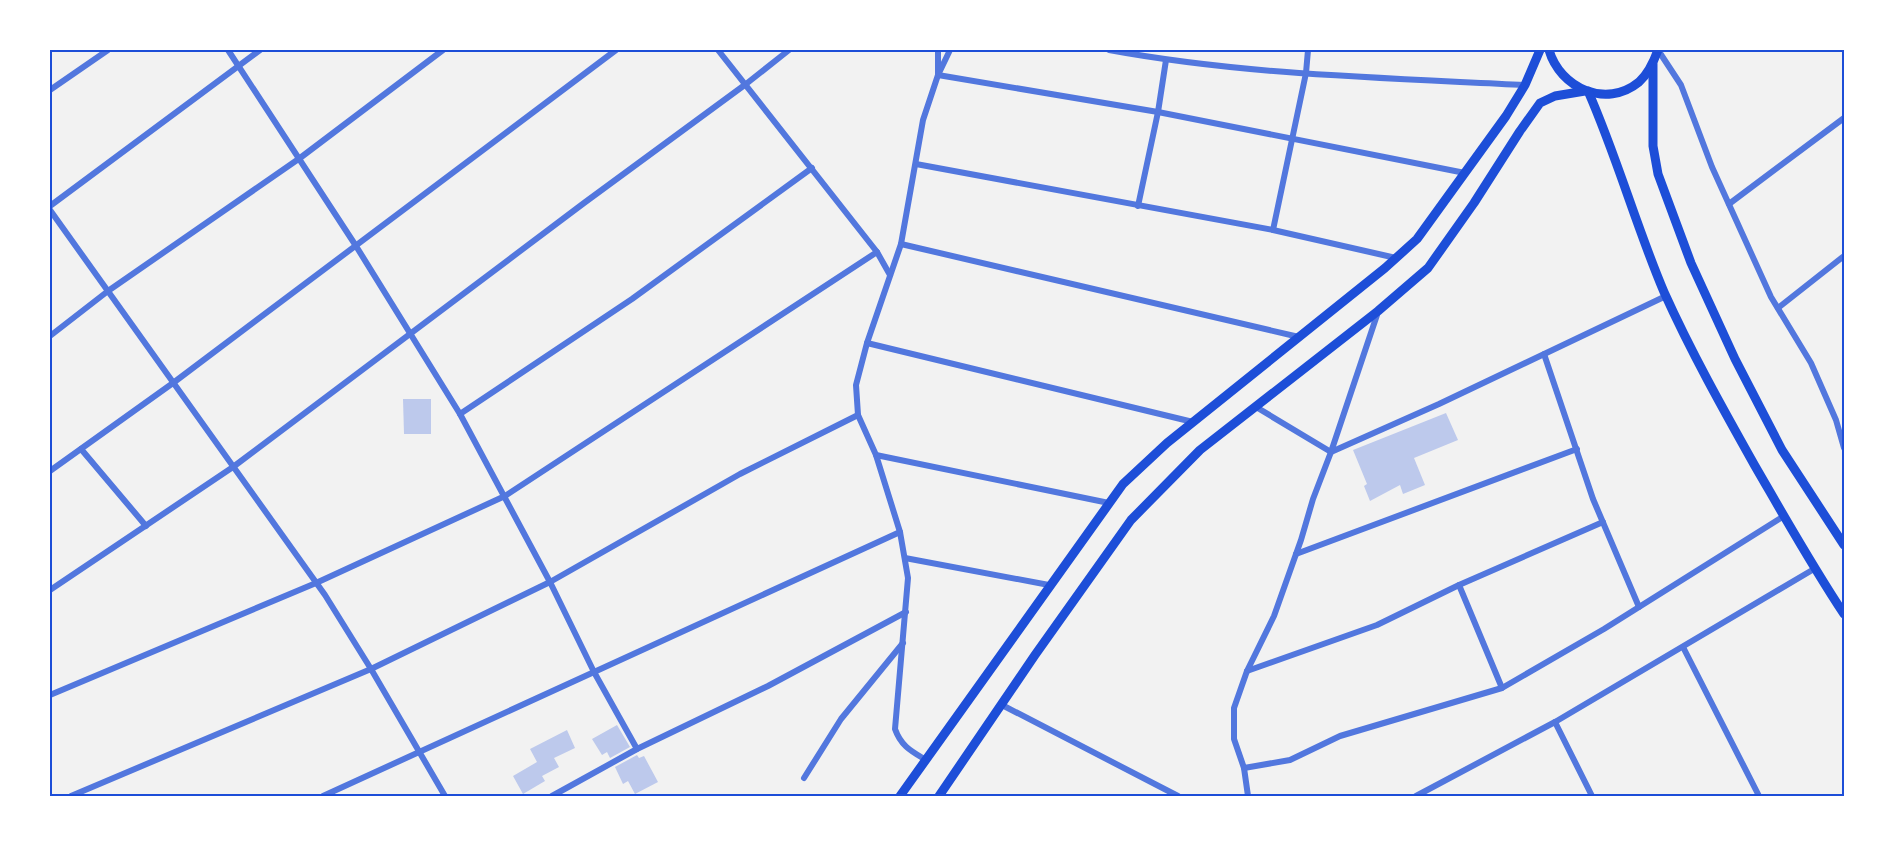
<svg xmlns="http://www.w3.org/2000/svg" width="1894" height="846" viewBox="0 0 1894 846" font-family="Signika,sans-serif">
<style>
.building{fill:#bdc9ec}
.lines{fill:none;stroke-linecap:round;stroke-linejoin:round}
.minor{stroke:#5277de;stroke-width:6}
.secondary{stroke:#1d4ed8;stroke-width:9}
.neatline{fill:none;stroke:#1d4ed8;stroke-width:2}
</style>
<rect width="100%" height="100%" fill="#f2f2f2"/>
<g class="building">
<path d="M403 399H431V434H404Z"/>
<path d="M1446 413 1458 440 1414 458 1425 485 1403 494 1400 485 1370 501 1364 486 1367 484 1353 450Z"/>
<path d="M617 725 630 747 610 758 607 752 602 755 592 739Z"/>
<path d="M567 730 575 748 554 758 559 767 542 776 545 781 523 794 513 776 537 762 530 749Z"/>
<path d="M637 755 639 758 644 756 658 782 635 794 628 781 623 784 615 767Z"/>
</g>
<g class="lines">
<g class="minor">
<path d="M228 50 356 246 460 414 550 582 594 672 637 749"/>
<path d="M718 50 877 252 890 275"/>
<path d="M938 50V75L1158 112 1465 173"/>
<path d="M1109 50C1245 75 1386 78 1525 85"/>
<path d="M1658 50 1681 85 1712 167 1771 297 1811 363 1836 420 1844 448"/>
<path d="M50 90 108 50"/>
<path d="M916 164 1273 230 1396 258"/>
<path d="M1729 204 1844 118"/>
<path d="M50 206 260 50"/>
<path d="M1138 206 1158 112 1166 60"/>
<path d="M50 210 325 595 371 669 445 796"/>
<path d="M1273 230 1306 73 1308 50"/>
<path d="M901 244 1299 337"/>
<path d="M1778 308 1844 256"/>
<path d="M50 336 108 291 300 158 443 50"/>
<path d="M867 343 1193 422"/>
<path d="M1544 354 1593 499 1639 607"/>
<path d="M1256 407 1331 452"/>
<path d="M460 414 632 299 812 168"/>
<path d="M81 449 146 526"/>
<path d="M1331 452 1439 404 1666 296"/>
<path d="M876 455 1109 503"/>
<path d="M50 471 173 383 616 50"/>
<path d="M1296 554 1577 449"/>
<path d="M905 558 1049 585"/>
<path d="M1459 585 1502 688"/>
<path d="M50 590 233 467 584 203 746 84 789 50"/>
<path d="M1683 647 1759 796"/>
<path d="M1247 671 1377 625 1459 585 1603 522"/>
<path d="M50 695 316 583 505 496 877 252"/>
<path d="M1002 705 1178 796"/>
<path d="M1555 722 1592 796"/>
<path d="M926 760C911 751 901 746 895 729L908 578 900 532 876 455 858 415 856 385 867 343 901 244 923 120 938 75 950 50"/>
<path d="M1244 768 1290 760 1340 736 1502 688 1604 629 1784 516"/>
<path d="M804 778 841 719 903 643"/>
<path d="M71 796 371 669 550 582 740 474 858 415"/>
<path d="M323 796 900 532"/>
<path d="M552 796 637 749 768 686 906 612"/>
<path d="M1248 796 1244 768 1234 739V708L1247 671 1274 616 1301 540 1313 499 1331 452 1378 312"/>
<path d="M1416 796 1555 722 1814 569"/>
</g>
<g class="secondary">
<path d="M1549 50C1560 88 1606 109 1639 82 1649 73 1654 61 1658 50"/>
<path d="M1653 64V146L1658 174 1691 263 1735 359 1782 450 1844 545"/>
<path d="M1588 91C1617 157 1636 226 1664 292 1691 352 1723 409 1755 466 1784 516 1812 566 1844 614"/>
<path d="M900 796 1123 484 1167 443 1385 268 1417 239 1506 116 1525 85 1540 50"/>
<path d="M939 796 1035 655 1131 520 1200 450 1378 311 1428 268 1474 203 1520 131 1540 103 1555 96 1585 91"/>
</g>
</g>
<rect width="1894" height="846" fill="none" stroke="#ffffff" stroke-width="102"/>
<rect x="51" y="51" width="1792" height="744" class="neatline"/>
</svg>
